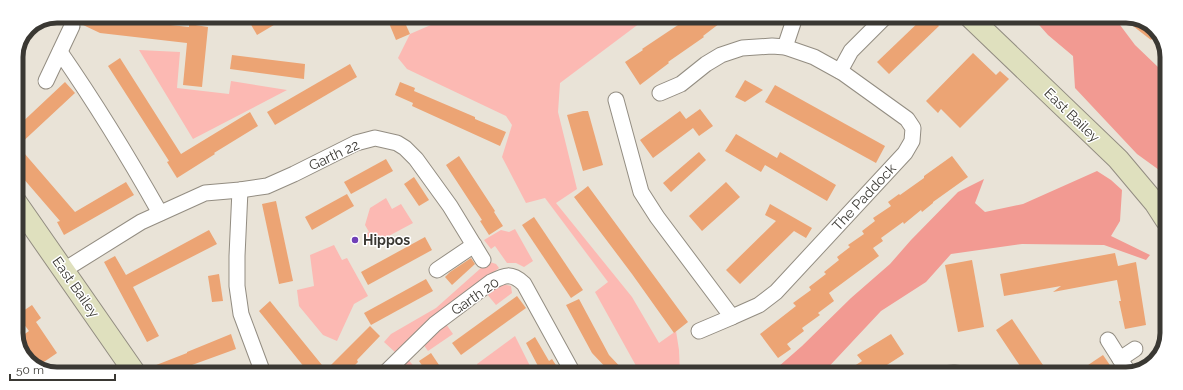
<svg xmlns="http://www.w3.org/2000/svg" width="1183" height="390" viewBox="0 0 1183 390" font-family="Raleway,sans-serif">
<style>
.green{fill:#fcb9b3}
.forest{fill:#f29a92}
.building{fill:#eca474}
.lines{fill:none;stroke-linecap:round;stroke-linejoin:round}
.street-casing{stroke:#938d82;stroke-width:17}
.secondary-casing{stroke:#938d82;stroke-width:23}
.street{stroke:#fff;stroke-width:15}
.secondary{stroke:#dfe0be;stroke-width:21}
.poi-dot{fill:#7040b7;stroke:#fff;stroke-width:1.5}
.labels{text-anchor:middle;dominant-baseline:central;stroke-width:3;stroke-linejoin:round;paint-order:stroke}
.street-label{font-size:14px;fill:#3a3833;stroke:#fff}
.poi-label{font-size:14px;font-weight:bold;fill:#3a3833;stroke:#fff;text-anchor:start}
.rim{fill:none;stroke:#3a3833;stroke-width:5}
</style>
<rect width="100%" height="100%" fill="#e9e3d7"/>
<g class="green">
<path d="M430 17H648L560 83 558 112 577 189 556 203 632 297 659 343 676 331 679 350 680 373H640L595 292 608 282 545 198 526 203 502 157 512 125 506 116 407 69 398 58 410 34 433 24Z"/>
<path d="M139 50 180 52 177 88 229 94 231 81 287 90 193 139Z"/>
<path d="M386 198 392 209 401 204 413 223 370 246 364 235 369 232 365 225 370 208Z"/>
<path d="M515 229 533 261 524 267 516 263H507L495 246 491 249 484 240 501 230 509 232Z"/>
<path d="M334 245 342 260 347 258 368 296 354 304 337 341 323 335 299 306 297 290 314 286 310 255Z"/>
<path d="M490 262 496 264 499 268 476 286 396 353 384 342 391 334 436 308 481 268Z"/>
<path d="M502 284 511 286 512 293 496 305 486 293Z"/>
<path d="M446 324 453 334 428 351 423 344Z"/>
<path d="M515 336 530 366 520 373H478L477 364Z"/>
<path d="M408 359 419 373H402V365Z"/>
</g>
<g class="forest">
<path d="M1032 17H1125L1120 25 1135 45 1158 67 1167 78V119L1160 129 1161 140 1166 143V175L1137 154 1075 88 1073 56 1048 35Z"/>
<path d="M1097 171 1111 180 1122 190 1120 221 1111 236 1150 255 1146 260 1104 245 1022 244 951 254 926 282 881 311 822 374H770L802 346 851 298 890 264 911 240 958 192 984 179 975 203 985 212 1023 204Z"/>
</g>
<g class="building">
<path d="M64 16H97L96 17 189 27V24L208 27 202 87 183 85 187 43 100 33 81 24 79 21 76 18 72 17 68 18Z"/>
<path d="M261 16H289L257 35 250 23Z"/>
<path d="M386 16H402L410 34 396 40Z"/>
<path d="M684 17H728L703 36 704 37 668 62 669 63 640 85 625 62 643 50 642 49 678 25 676 22Z"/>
<path d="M924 17H931L939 26 889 74 877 62Z"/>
<path d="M1125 17H1137L1158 32 1151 40 1124 19Z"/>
<path d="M973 53 996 75 1000 71 1009 79 960 128 941 109 938 113 926 101Z"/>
<path d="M232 55 305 64 304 79 230 69Z"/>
<path d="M120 58 181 154 250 112 258 126 214 153 215 154 177 178 167 162 169 161 108 66Z"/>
<path d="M350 64 357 77 275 125 267 112Z"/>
<path d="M745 80 763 90 745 102 735 97Z"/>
<path d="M65 82 75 93 18 146 75 212 126 182 134 195 64 235 57 222 60 221 16 170V128Z"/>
<path d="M400 82 415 88 414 91 475 117V119L506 132 500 146 412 106 413 103 395 95Z"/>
<path d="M775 85 885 146 876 163 765 102Z"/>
<path d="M700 109 713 126 699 136 693 128 653 158 640 140 680 111 686 119Z"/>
<path d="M583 111H588L603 165 583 171 567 115Z"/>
<path d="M736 134 777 158 780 152 836 185 827 201 765 165 761 172 725 151Z"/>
<path d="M699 152 706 160 671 192 663 183Z"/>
<path d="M459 156 495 211 494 212 503 226 489 235 480 221 482 220 446 165Z"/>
<path d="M952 156 968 177 933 202V203L922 212 921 210 904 224 903 222 881 238 883 241 873 248 879 256 829 293 834 301 818 313 820 315 802 328 804 331 787 344 791 349 778 358 760 334 796 306 793 303 811 290 809 287 826 274 824 272 839 260 837 257 850 247 848 245 864 234 862 231 875 221 873 218 891 206 888 202 899 194 900 195 924 178V176Z"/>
<path d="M386 159 393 171 351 194 344 182Z"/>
<path d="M414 177 429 200 419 206 404 184Z"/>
<path d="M726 182 740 197 702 231 689 216Z"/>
<path d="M588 186 688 322 674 333 632 274 574 197Z"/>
<path d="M347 194 354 206 312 230 305 217Z"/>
<path d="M276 201 293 281 279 284 262 204Z"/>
<path d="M770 204 812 228 806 238 794 231 740 284 726 270 776 221 765 215Z"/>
<path d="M534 217 583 290 571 298 522 225Z"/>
<path d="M209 230 217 244 133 287 159 336 147 342 104 262 115 256 126 275Z"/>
<path d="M425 237 432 250 368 285 361 272Z"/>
<path d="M1115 253 1118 266 1136 262 1146 325 1125 329 1119 301H1121L1117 280 1053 292 1061 286 1004 296 1000 274Z"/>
<path d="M471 258 475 264 452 285 445 277 450 272Z"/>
<path d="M972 260 984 327 958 332 945 265Z"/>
<path d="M219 274 223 301 212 302 208 276Z"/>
<path d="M426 279 433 291 371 325 364 313Z"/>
<path d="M517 296 526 308 461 355 452 343Z"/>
<path d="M579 299 609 355 626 373H611L592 353 566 305Z"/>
<path d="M270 301 326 370 370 326 380 336 357 360 358 362 347 373H309L259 311Z"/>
<path d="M32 305 41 318 36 322 57 353 38 366 19 338 29 331 17 315Z"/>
<path d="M1012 319 1043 365 1049 374H1025L1022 369 996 330Z"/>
<path d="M231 334 236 349 192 365 193 367 179 373H147L146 369 187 353V352Z"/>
<path d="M891 334 904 354 873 374H842L862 361 857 355Z"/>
<path d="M535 337 549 361 552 359 561 373H531L539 368 526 343Z"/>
<path d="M431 353 439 365 444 373H427L419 361Z"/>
<path d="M1103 355 1116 374H1075L1094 361Z"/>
</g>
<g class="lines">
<g class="street-casing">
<g id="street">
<path d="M785 47 795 17"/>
<path d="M60 52C96 104 129 158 160 213"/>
<path d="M840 71 851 51 885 17"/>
<path d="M46 81 72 26"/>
<path d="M616 100 641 192 657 217 732 317 759 305 776 292 905 153 912 141 913 128 907 119 843 73 814 57 785 47 772 46 742 48 721 55 706 64 681 84 660 93"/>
<path d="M240 190 237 256V286L241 314 263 373"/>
<path d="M64 270 141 222 205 193 240 190 267 186 294 174 356 143 375 138 397 143 405 148 416 159 450 206 483 260"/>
<path d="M437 270 474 245"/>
<path d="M699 331 732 317"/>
<path d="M1108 340 1120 359 1135 349"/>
<path d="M1120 359 1129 373"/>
<path d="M385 373 435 324 491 282C505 275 511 272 524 284L573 373"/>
<path d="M941 374 954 373 964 374"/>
</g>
</g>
<g class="secondary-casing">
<g id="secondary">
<path d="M970 17 1118 159 1155 203 1166 220"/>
<path d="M16 202 135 373"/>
</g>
</g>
<use href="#street" class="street"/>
<use href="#secondary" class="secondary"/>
</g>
<circle class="poi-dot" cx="355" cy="240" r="4"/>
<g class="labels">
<g class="street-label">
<text transform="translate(1072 115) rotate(44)">East Bailey</text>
<text transform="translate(334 155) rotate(-25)">Garth 22</text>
<text transform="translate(864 197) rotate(-47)">The Paddock</text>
<text transform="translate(76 287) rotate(55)">East Bailey</text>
<text transform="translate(475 296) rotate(-35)">Garth 20</text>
</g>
<g class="poi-label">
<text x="363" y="240">Hippos</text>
</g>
</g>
<path d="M0 0H1183V390H0ZM57 23H1126A34 34 0 0 1 1160 57V333A34 34 0 0 1 1126 367H57A34 34 0 0 1 23 333V57A34 34 0 0 1 57 23Z" fill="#fff" fill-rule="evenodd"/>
<path class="rim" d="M57 23H1126A34 34 0 0 1 1160 57V333A34 34 0 0 1 1126 367H57A34 34 0 0 1 23 333V57A34 34 0 0 1 57 23Z"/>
<path d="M10 374v6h105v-6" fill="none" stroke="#3a3833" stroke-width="2"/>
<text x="16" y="374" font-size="12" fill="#3a3833" stroke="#ffffff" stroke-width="3" paint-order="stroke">50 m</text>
</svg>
